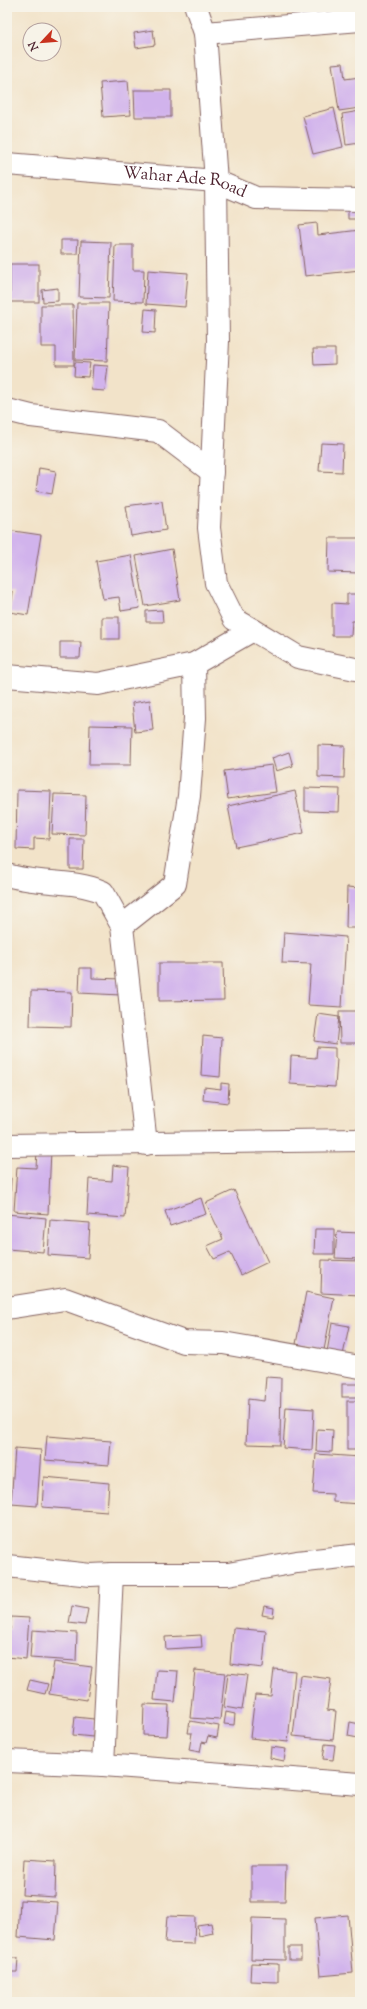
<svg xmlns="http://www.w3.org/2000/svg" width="367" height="2009" viewBox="0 0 367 2009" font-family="'Sorts Mill Goudy',serif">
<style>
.building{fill:#d1b3ec}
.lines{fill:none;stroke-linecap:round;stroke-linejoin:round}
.minor-casing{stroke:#856462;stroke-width:24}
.minor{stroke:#fff;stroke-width:22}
.labels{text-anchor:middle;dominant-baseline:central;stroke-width:3.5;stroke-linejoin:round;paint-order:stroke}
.street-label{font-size:17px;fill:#4a1f2b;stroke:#f7f3e8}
</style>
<rect width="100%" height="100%" fill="#f7f3e8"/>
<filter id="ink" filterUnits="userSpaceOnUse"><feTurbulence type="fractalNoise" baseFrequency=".025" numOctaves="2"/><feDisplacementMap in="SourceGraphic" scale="8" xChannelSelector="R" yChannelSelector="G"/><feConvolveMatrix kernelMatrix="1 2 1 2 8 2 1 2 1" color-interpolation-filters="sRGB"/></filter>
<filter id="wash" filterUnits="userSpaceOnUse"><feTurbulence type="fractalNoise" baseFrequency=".012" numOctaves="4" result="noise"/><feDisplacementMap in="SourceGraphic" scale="16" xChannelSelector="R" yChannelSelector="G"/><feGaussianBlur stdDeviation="0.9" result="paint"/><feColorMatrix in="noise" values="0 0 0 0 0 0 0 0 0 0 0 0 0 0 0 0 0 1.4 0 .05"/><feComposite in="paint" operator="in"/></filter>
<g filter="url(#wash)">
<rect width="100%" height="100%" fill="#f2e3c9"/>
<g id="blocks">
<g class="building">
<path d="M153 30 155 45 136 48 134 33Z"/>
<path d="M343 63 345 79 360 77V108L339 111 332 64Z"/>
<path d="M128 81 131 115 103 117 100 83Z"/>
<path d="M134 90H171V117H135Z"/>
<path d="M334 108 343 147 313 154 303 116Z"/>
<path d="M360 111V143L346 145 342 114Z"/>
<path d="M360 209V219H348V210Z"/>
<path d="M317 223 318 235 360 230V270L305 276 299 225Z"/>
<path d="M61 240H78L77 254H61Z"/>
<path d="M81 241 111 242 109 298 79 297Z"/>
<path d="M115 245H133V270H144L143 302 113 301Z"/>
<rect x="10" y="264" width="29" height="38"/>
<path d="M148 270 188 273 185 307 146 304Z"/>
<path d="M58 288V301L43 302 42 290Z"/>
<path d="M77 303H109L107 361 75 360Z"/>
<path d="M41 305H73L74 365H56V347H41Z"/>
<path d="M145 309 156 310 155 333 143 332Z"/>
<path d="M313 349H335V364L314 365Z"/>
<path d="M75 362 90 363 88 377 74 376Z"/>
<path d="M93 365 108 366 105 391 91 390Z"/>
<path d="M321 443 343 444 342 472 319 471Z"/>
<path d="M39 468 56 471 52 494 36 491Z"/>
<path d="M162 501 166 530 131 536 126 506Z"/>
<path d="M7 530 41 535 28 615 10 612 13 592 7 591Z"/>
<path d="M329 538H360V573L328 572Z"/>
<path d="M172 549 180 600 145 606 136 556Z"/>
<path d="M131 555 140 608 121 611 119 597 103 599 96 561Z"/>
<path d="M347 594H359V621H352L351 636H332V603L347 604Z"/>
<path d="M162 610 163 622H146V611Z"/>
<rect x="102" y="617" width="17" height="22"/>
<path d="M60 642H81L80 658H60Z"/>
<path d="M150 700 153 730 135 732 132 703Z"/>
<path d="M90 725 132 726 131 765H89Z"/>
<path d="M318 745 345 746 344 778 318 777Z"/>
<path d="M289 752 293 766 276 771 272 758Z"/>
<path d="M272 765 276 792 228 799 224 771Z"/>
<path d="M305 788 340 789 339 812 305 811Z"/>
<path d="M17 790 51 791 49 839 34 838V850L16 849Z"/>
<path d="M295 791 304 833 236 847 228 806Z"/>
<path d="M54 794 86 795 85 835 52 834Z"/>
<path d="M70 839H84L83 869H70Z"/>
<path d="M347 887 360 888V928H346Z"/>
<path d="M284 932 346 937 342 1007 308 1005 311 964 282 963Z"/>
<path d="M159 963H223L224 1000 159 1001Z"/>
<path d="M80 968H92V978L122 979 121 995 79 993Z"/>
<path d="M31 991 72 992 71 1027 30 1026Z"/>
<path d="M339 1011H360V1043H340Z"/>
<path d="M318 1014 339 1017 336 1044 314 1041Z"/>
<path d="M203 1036 222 1038 220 1077 201 1075Z"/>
<path d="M317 1047 335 1048V1058L337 1059 335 1087 290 1084 291 1056 316 1058Z"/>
<path d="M221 1083 229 1084 228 1103 203 1100 204 1087 221 1089Z"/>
<path d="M37 1150 51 1151 48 1214 14 1211 17 1167 36 1168Z"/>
<path d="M113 1165 129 1167 125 1218 87 1215 89 1179 112 1181Z"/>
<path d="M7 1178H11L9 1212H7Z"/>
<path d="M234 1190 268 1262 241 1275 230 1252 214 1259 207 1246 223 1239 206 1203Z"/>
<path d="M201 1198 206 1214 170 1226 165 1211Z"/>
<path d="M7 1214 46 1218 43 1252 7 1249Z"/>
<path d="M50 1220 90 1223 88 1258 48 1255Z"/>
<path d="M315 1229H334V1254H314Z"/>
<path d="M337 1232 360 1233V1259L335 1258Z"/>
<path d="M322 1260 360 1261V1295L321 1293Z"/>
<path d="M306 1292 334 1298 324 1350 296 1344Z"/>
<path d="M359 1297H360V1330H358Z"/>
<path d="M332 1323 349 1326 343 1355 327 1352Z"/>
<path d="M266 1377 281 1378 280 1445 246 1444 248 1399 264 1401Z"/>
<rect x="342" y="1384" width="18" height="13"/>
<rect x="347" y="1401" width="13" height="49"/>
<path d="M286 1407 314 1409 312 1450 283 1448Z"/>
<path d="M317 1429 333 1430 332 1452 316 1451Z"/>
<path d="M47 1436 111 1441 109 1465 45 1460Z"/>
<path d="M15 1448 41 1450 37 1506 11 1504Z"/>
<path d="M316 1454 360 1457 359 1504 333 1502V1494L313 1493Z"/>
<path d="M44 1477 109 1483 107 1512 42 1507Z"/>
<path d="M72 1606 88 1609 85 1625 69 1623Z"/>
<path d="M264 1606 274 1608 273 1617 262 1615Z"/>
<path d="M11 1617 29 1618 26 1659 7 1657V1629H10Z"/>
<path d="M233 1628 266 1631 263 1668 230 1664Z"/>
<path d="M32 1630 77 1633 76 1661 30 1658Z"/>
<path d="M201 1635 202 1647 166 1649 165 1637Z"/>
<path d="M54 1662 92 1667 87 1700 49 1694Z"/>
<path d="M274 1669 295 1671 288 1742 250 1738 255 1695 271 1696Z"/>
<path d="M157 1670 178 1671 175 1702 154 1700Z"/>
<path d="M195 1670 225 1673 220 1720 190 1718Z"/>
<path d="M228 1673 247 1675 242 1710 224 1707Z"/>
<path d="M300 1675 331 1679 327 1710 336 1711 333 1740 293 1736Z"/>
<path d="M30 1680 48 1684 45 1694 27 1690Z"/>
<path d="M144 1704 169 1705 167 1736 143 1735Z"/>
<path d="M226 1712 235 1714 234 1725 224 1724Z"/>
<path d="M75 1717 94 1719 93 1737 73 1735Z"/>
<path d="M190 1721 219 1726 217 1738 208 1736 206 1743 202 1742 200 1752 189 1750 192 1733H188Z"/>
<path d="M350 1722 360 1724 358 1738 348 1736Z"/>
<path d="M325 1744 335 1745 333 1760 323 1759Z"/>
<path d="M271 1747 286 1749 284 1761 270 1758Z"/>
<path d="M24 1859 56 1861 55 1897 22 1895Z"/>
<path d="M251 1866H286L285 1902H251Z"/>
<path d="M20 1900 58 1902 55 1940 18 1937Z"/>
<path d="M348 1915 353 1973 320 1976 315 1918Z"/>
<path d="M167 1916 195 1917 194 1944 165 1943Z"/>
<path d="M252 1918 285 1919V1960L251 1959Z"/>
<path d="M211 1923 213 1933 199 1936 197 1925Z"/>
<rect x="289" y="1947" width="12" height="13"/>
<path d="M7 1958H18L17 1972H7Z"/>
<path d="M251 1963 278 1964V1982L250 1981Z"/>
</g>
</g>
</g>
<g filter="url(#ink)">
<use href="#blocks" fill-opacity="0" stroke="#856462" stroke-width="1"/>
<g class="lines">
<g class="minor-casing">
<g id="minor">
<path d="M196 7 205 33 216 181 218 341 209 528 216 583 234 619 253 630 298 657 360 670"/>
<path d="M205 33 360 20"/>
<path id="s1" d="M7 164 216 181 256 198 360 200"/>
<path d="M7 410 31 416 158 431 212 472"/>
<path d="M7 676 98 684 194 664 253 630"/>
<path d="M7 875C39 885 73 879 103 892L122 926"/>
<path d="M146 1144 122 926 175 884 189 796 195 718 194 664"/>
<path d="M7 1145 360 1140"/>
<path d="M7 1308 65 1299 184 1342 223 1343 360 1367"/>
<path d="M7 1566 91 1575 112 1574"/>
<path d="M7 1761 103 1765 360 1784"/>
<path d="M103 1765 112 1574H228L297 1562 360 1555"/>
</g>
</g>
<use href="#minor" class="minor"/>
</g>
</g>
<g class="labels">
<g class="street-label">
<text stroke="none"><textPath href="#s1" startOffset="179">Wahar Ade Road</textPath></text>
</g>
</g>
<rect width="367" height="2009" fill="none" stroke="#f7f3e8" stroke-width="24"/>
<g transform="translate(42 42) rotate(244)"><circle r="19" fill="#f7f3e8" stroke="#b29e9c"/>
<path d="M0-3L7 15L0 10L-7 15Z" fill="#c8321e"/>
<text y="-6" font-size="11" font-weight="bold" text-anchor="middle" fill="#4a1f2b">N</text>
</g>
</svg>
